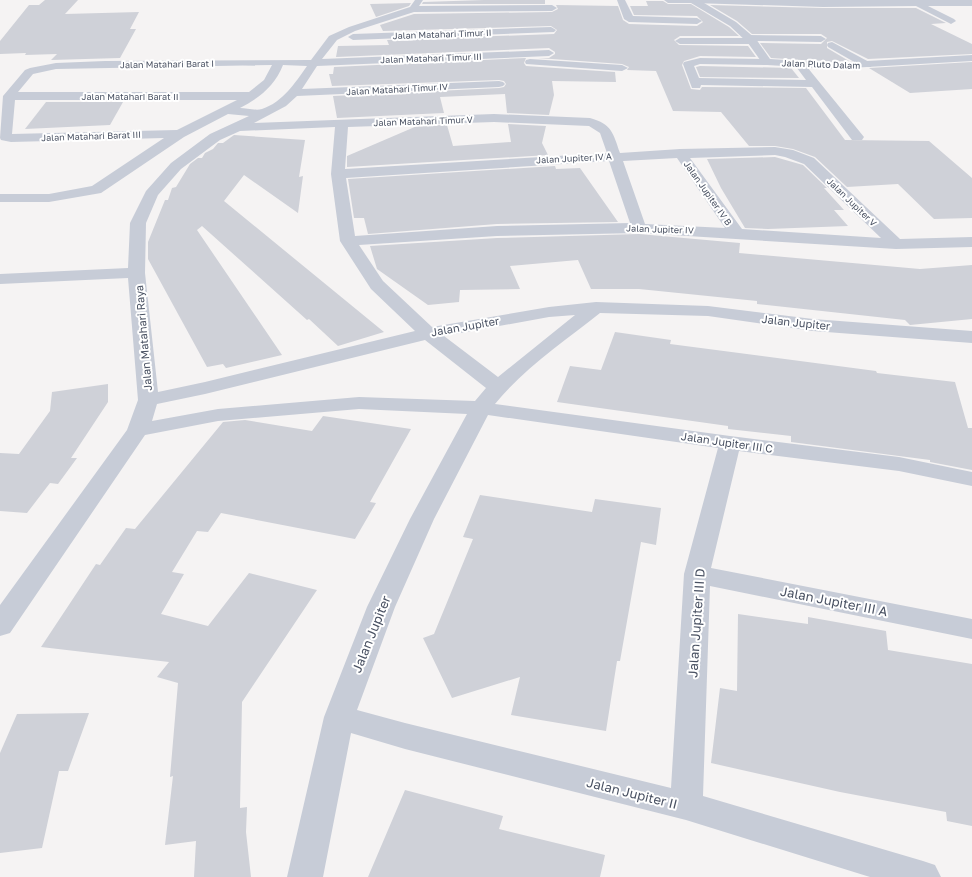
<svg xmlns="http://www.w3.org/2000/svg" width="972" height="877" viewBox="0 0 972 877" font-family="'Golos Text',sans-serif">
<style>
.building{fill:#cfd1d8}
.lines{fill:none;stroke-linecap:round;stroke-linejoin:round}
.minor{fill:#c7ccd7;fill-rule:evenodd}
.tertiary{fill:#c7ccd7;fill-rule:evenodd}
.labels{text-anchor:middle;dominant-baseline:central;stroke-width:4;stroke-linejoin:round;paint-order:stroke}
.far-street-label{font-size:9px;fill:#495162;stroke:#fff}
.street-label{font-size:11px;fill:#495162;stroke:#fff}
.near-street-label{font-size:13px;fill:#495162;stroke:#fff}
</style>
<rect width="100%" height="100%" fill="#f5f3f3"/>
<g class="building">
<path d="M45 0H78L65 14 139 12 130 29H136L120 58 51 60 57 54 25 55 26 53 0 54V41L29 5H39Z"/>
<path d="M484 0H545V4H422L423 2Z"/>
<path d="M646 1H663L668 4H691L729 27 739 36H680L674 40 679 45 748 46 756 57 700 56 684 61 682 65 691 89 700 90 702 87 806 88 845 140 929 141 972 178V218L934 219 898 184 847 187 815 157 793 149 775 146H749L721 112 673 111 656 71 627 70 629 67 622 64 538 58H549L555 54V52L549 48 336 57 338 46 389 45 387 40 554 34 557 30 551 26 383 31 380 25 414 14 552 12 558 9 556 5 618 6 623 20 629 24 697 26 703 22 697 16 634 15 630 6H648Z"/>
<path d="M411 3 409 6 376 17 370 4Z"/>
<path d="M710 5 823 8H916L946 23 931 24 972 44V54L868 59 832 41 827 42V48L849 61 832 62 771 58 760 43 821 44 827 38 821 34H752L737 21Z"/>
<path d="M526 58 524 63 526 66 615 72 616 82 552 81 554 95 549 115 507 113 505 94 440 97 444 113 337 118 333 96 499 88 504 87 506 84 504 81 499 80 332 86 329 74H333L334 67Z"/>
<path d="M972 62V89L910 93 869 68Z"/>
<path d="M700 66 791 68 799 78 700 77 696 67Z"/>
<path d="M46 102H123L110 125 25 129Z"/>
<path d="M508 124 546 126 542 143 548 155 347 167V156L417 126 447 125 453 146 511 142Z"/>
<path d="M234 135 305 140 299 177 303 176 298 213 244 175 224 201 384 332 338 346 309 319 307 320 202 226 197 230 282 355 226 368 223 364 207 367 148 259V242L165 200H168L172 188 176 187 190 164 198 158H202L205 153 213 149 218 143H223Z"/>
<path d="M775 157 803 165 827 188H824L844 210H834L848 226 768 229 745 228 721 188 707 159Z"/>
<path d="M555 166 556 169 580 168 618 222 497 224 368 234 364 218H354L348 179Z"/>
<path d="M639 234 740 243 739 253 920 269 972 265V319L910 325 905 320 757 304V301L639 289H591L578 260 510 266 520 289 460 290 459 302 428 305 377 269 370 246 497 238Z"/>
<path d="M615 332 671 340 670 344 876 371 877 373 955 382 968 428H972V470L930 462V460L899 456 791 442V436L728 429V426L557 402 570 366 601 370Z"/>
<path d="M108 384V402L71 458H77L58 484 50 483 27 513 0 511V453L19 454 50 411 52 392Z"/>
<path d="M323 416 411 429 370 502 376 503 355 539 221 513 208 532 197 531 172 572 184 574 161 614 208 626 249 573 317 590 242 702 240 808 247 807 246 832 251 877H194L196 841 165 845 173 776 170 777 178 683 157 677 169 662 41 647 96 564 100 565 126 528 135 529 223 422 245 420 312 431Z"/>
<path d="M480 495 592 512 595 499 661 508 656 545 641 542 620 661H617L606 731 511 715 520 677 452 698 423 638 434 634 473 539 463 537Z"/>
<path d="M738 614 808 624V617L886 631 888 650 972 664V826L947 821 946 812 840 792 711 763 720 688 737 691Z"/>
<path d="M89 713 68 771H59L42 848 0 853V753L17 714Z"/>
<path d="M405 790 503 816 499 829 605 855 600 877H368Z"/>
</g>
<g class="lines">
<g class="minor">
<path d="M415 0H423L419 6 552 5 557 8 552 11 414 12 355 31 337 40 322 59 549 50 554 53 549 56 317 66 302 89 499 81 503 82 505 84 503 86 499 87 297 96 286 106 254 123 494 114 590 118C612 124 613 133 620 153L680 149 775 147 793 150 814 158 900 239 972 237V247L896 249 639 233 497 236 359 245 383 281 432 327 549 307 596 302 708 306 813 319 972 331V343L813 331 708 316 600 313C565 341 524 368 495 404L730 436 899 457 972 472V486L899 471 739 451 711 568 972 619V639L710 586 703 796 923 861 935 865 941 877H870L686 820 405 749 351 733 323 877H287L324 717 367 607 410 519 467 414 359 409 218 421 145 435 10 633 0 636V605L127 430 138 400 128 278 0 284V274L128 268 130 223 146 191 171 163 210 134 249 116 228 114 184 137 101 193 49 202H0V194H49L92 186 164 138 11 142 1 140 0 138 3 96 25 70 30 68 56 63 105 61 311 60 329 36 349 27 410 7ZM272 65 264 80 249 92H18L33 74 56 69ZM283 65 307 66C295 83 283 102 262 109 256 111 246 108 240 108 259 98 275 86 283 65ZM15 100H237L177 130 12 134ZM494 122 589 126 600 133 607 153 345 169 348 127ZM335 127 331 174 340 241 371 289 415 331 205 382 158 392 145 273 146 223 158 195 181 169 220 140 240 131ZM775 155 785 157 804 164 881 238 742 229 690 158ZM677 158 725 228 645 224 623 161ZM609 161 630 223 497 226 355 236 346 178ZM575 315 498 377 444 336 549 317ZM425 340 486 388 475 401 359 397 218 409 152 421 157 404 205 394ZM488 415 718 448 684 574 671 788 405 723 357 710 395 607 434 519Z"/>
<path d="M617 0H625L633 16 697 18 702 21 697 24 629 22 624 19Z"/>
<path d="M689 0H972V6H928L954 19 956 21 951 24 916 6 823 7 693 3Z"/>
<path d="M551 27 556 30 554 32 353 40 348 37 353 34Z"/>
<path d="M749 35 821 36 826 39 821 42 757 41 752 44H680L675 41 680 38H744Z"/>
<path d="M832 42 871 63 872 65 871 67H863L828 47 827 45 828 43Z"/>
<path d="M700 58 767 59 772 62 767 65 700 64 694 66 699 78 806 80 794 64 799 61 803 62 864 137 862 140H852L812 87 701 85 700 88H692L683 64 684 62Z"/>
<path d="M530 59 622 65 628 68 622 71 526 64 525 62 526 60Z"/>
</g>
<path class="tertiary" d="M664 0H699L736 22 756 39 770 59 832 63 972 55V61L832 69 767 65 763 64 748 43 730 26 691 3H668Z"/>
</g>
<g class="labels">
<g class="far-street-label">
<text transform="translate(442 34) rotate(-2)">Jalan Matahari Timur II</text>
<text transform="translate(431 58) rotate(-2)">Jalan Matahari Timur III</text>
<text transform="translate(167 64) rotate(-1)">Jalan Matahari Barat I</text>
<text transform="translate(821 64) rotate(2)">Jalan Pluto Dalam</text>
<text transform="translate(397 89) rotate(-3)">Jalan Matahari Timur IV</text>
<text x="130" y="96">Jalan Matahari Barat II</text>
<text transform="translate(423 121) rotate(-2)">Jalan Matahari Timur V</text>
<text transform="translate(91 136) rotate(-2)">Jalan Matahari Barat III</text>
<text transform="translate(574 158) rotate(-3)">Jalan Jupiter IV A</text>
<text transform="translate(708 193) rotate(55)">Jalan Jupiter IV B</text>
<text transform="translate(852 202) rotate(44)">Jalan Jupiter V</text>
<text transform="translate(660 229) rotate(2)">Jalan Jupiter IV</text>
</g>
<g class="street-label">
<text transform="translate(796 322) rotate(6)">Jalan Jupiter</text>
<text transform="translate(465 326) rotate(-10)">Jalan Jupiter</text>
<text transform="translate(143 338) rotate(-95)">Jalan Matahari Raya</text>
<text transform="translate(727 442) rotate(8)">Jalan Jupiter III C</text>
</g>
<g class="near-street-label">
<text transform="translate(834 601) rotate(11)">Jalan Jupiter III A</text>
<text transform="translate(696 623) rotate(-86)">Jalan Jupiter III D</text>
<text transform="translate(371 634) rotate(-68)">Jalan Jupiter</text>
<text transform="translate(632 793) rotate(14)">Jalan Jupiter II</text>
</g>
</g>
</svg>
